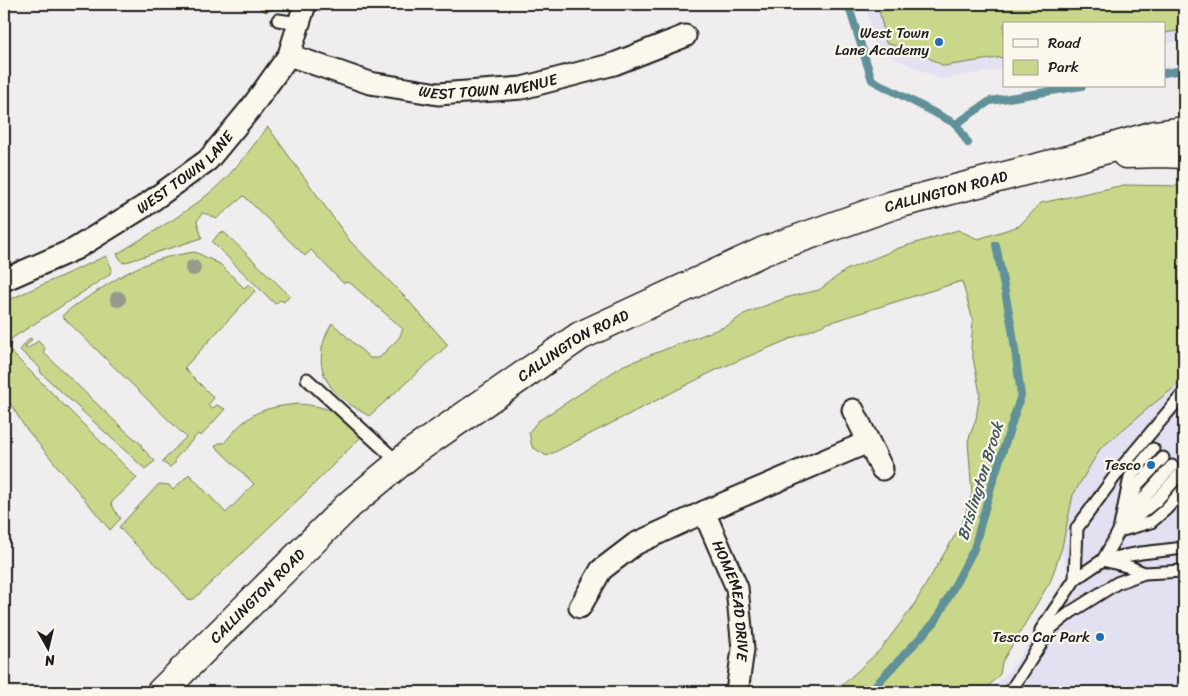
<svg xmlns="http://www.w3.org/2000/svg" width="1188" height="696" viewBox="0 0 1188 696" font-family="Sriracha,sans-serif">
<style>
.built{fill:#e3e1f1}
.green{fill:#c9d78a;stroke:#727a53}
.lines{fill:none;stroke-linecap:round;stroke-linejoin:round}
.stream{stroke:#609098;stroke-width:8}
.lane-casing{stroke:#1c1c1c;stroke-width:15}
.street-casing{stroke:#1c1c1c;stroke-width:25}
.primary-casing{stroke:#1c1c1c;stroke-width:31}
.lane{stroke:#fbf7ec;stroke-width:11}
.street{stroke:#fbf7ec;stroke-width:21}
.primary{stroke:#fbf7ec;stroke-width:28}
.tree{fill:#98998d}
.poi-dot{fill:#1f6fb2;stroke:#fbf7ec;stroke-width:2}
.labels{text-anchor:middle;dominant-baseline:central;stroke-width:4.5;stroke-linejoin:round;paint-order:stroke}
.poi-label{font-size:15px;fill:#1c1c1c;stroke:#fbf7ec;text-anchor:end}
.street-label{font-size:15px;fill:#1c1c1c;stroke:#fbf7ec}
.water-label{font-size:16px;font-style:italic;fill:#3e565a;stroke:#fbf7ec}
</style>
<rect width="100%" height="100%" fill="#f0edee"/>
<filter id="ink" filterUnits="userSpaceOnUse"><feTurbulence type="fractalNoise" baseFrequency=".02" numOctaves="2"/><feDisplacementMap in="SourceGraphic" scale="10" xChannelSelector="R" yChannelSelector="G"/><feConvolveMatrix kernelMatrix="1 2 1 2 8 2 1 2 1" color-interpolation-filters="sRGB"/></filter>
<g filter="url(#ink)">
<g class="built">
<path d="M865 4H1184V40L1164 44V24H1004V69L940 79 876 50Z"/>
<path d="M1184 365V692H990L1018 660 1069 573 1057 544 1060 511 1111 424Z"/>
</g>
<g class="green">
<path d="M255 4H299V9H274L265 12Z"/>
<path d="M878 4H1184V30L1164 33V24H1004V57L944 66 925 56 886 43Z"/>
<path d="M268 127 350 241 406 298 448 345 369 416C361 411 353 407 346 401 317 381 315 352 332 323L370 358H379L399 338 403 329 349 282 343 283 311 250 305 256 244 196 216 219 210 215 202 213 197 221 202 238 123 263 117 254C155 230 196 209 227 177 242 161 255 143 268 127Z"/>
<path d="M1124 185 1184 186V380L1152 405 1100 449 1073 495 1062 547 1051 580 1002 662 1000 674 983 692H835L880 650 912 608 961 525 972 494 968 441 976 419 980 393 971 348 973 321 962 281 828 323 716 370 547 456 532 447 529 432 538 421 624 365 729 325 744 314 785 298 819 290 846 270 899 248 958 230 978 239 1019 226 1041 203Z"/>
<path d="M220 232 225 233 290 296 284 302 280 300 275 304 212 242Z"/>
<path d="M195 252 220 264 244 288 249 284 255 291 184 368 214 398 208 405 211 409 217 405 225 409 201 436 198 434 174 460 176 462 170 467 162 462 186 437 62 316C72 306 84 300 96 292 132 268 152 258 195 252Z"/>
<path d="M106 256 112 269 109 275 11 339V343L7 348 137 478 111 503 118 516 121 518 110 530 24 426 4 393V302Z"/>
<path d="M30 338 32 339 25 348 27 349 38 341 45 348 43 352 121 427 141 444 142 448 155 461 145 469 41 373 40 368 20 350Z"/>
<path d="M298 404C329 406 341 413 361 437L304 494 194 599 188 600C168 573 141 552 119 527L159 484 169 485 173 490 189 474 226 513 254 484 215 446 219 443H224C249 413 259 408 298 404Z"/>
</g>
<g class="lines">
<g class="stream">
<path d="M848 4 872 80 956 124 968 143"/>
<path d="M1164 73 1184 70"/>
<path d="M956 124 990 101 1082 86"/>
<path d="M869 692 935 622 974 549 991 487 1021 395 1012 328 996 245"/>
</g>
<g class="lane-casing">
<g id="lane">
<path d="M278 20 300 23"/>
<path d="M307 379 399 463"/>
<path d="M1129 506 1138 484 1163 458"/>
<path d="M1129 518 1148 493 1172 466"/>
<path d="M1124 527 1156 501 1180 474"/>
<path d="M1119 531 1130 477 1153 449"/>
<path d="M1144 573 1130 567 1103 560 1119 531 1151 522 1166 509 1184 489"/>
<path d="M1075 579 1077 528 1121 468 1184 393"/>
<path d="M1040 645 1041 630 1075 579 1103 560 1141 553 1184 548"/>
<path d="M1010 692 1051 628 1071 612 1117 583 1144 573 1184 571"/>
</g>
</g>
<g class="street-casing">
<g id="street">
<path id="s1" d="M289 55 370 83 438 94 522 88 614 64 685 36"/>
<path id="s2" d="M4 280 75 249 143 207 208 160 251 108 289 55 305 4"/>
<path d="M853 410 882 469"/>
<path id="s3" d="M704 512 737 588 743 649 737 692"/>
<path d="M580 607 601 570 635 544 704 512 868 442"/>
</g>
</g>
<g class="primary-casing">
<g id="primary">
<path d="M1126 154 1161 153 1184 154"/>
<path id="s4" d="M161 692 349 505 414 451 580 336 764 251 893 205 1079 157 1155 135 1184 131"/>
</g>
</g>
<use href="#lane" class="lane"/>
<use href="#street" class="street"/>
<use href="#primary" class="primary"/>
</g>
<g class="tree">
<circle cx="193" cy="268" r="8"/>
<circle cx="118" cy="299" r="8"/>
</g>
</g>
<g class="poi-dot">
<circle cx="939" cy="42" r="5"/>
<circle cx="1151" cy="465" r="5"/>
<circle cx="1100" cy="637" r="5"/>
</g>
<g class="labels">
<g class="poi-label">
<text x="929" y="33">West Town<tspan x="929" dy="17">Lane Academy</tspan></text>
<text x="1141" y="465">Tesco</text>
<text x="1090" y="637">Tesco Car Park</text>
</g>
<g class="street-label">
<text stroke="none"><textPath href="#s1" startOffset="205">WEST TOWN AVENUE</textPath></text>
<text stroke="none"><textPath href="#s2" startOffset="212">WEST TOWN LANE</textPath></text>
<text stroke="none"><textPath href="#s4" startOffset="946">CALLINGTON ROAD</textPath></text>
<text stroke="none"><textPath href="#s4" startOffset="541">CALLINGTON ROAD</textPath></text>
<text stroke="none"><textPath href="#s4" startOffset="136">CALLINGTON ROAD</textPath></text>
<text stroke="none"><textPath href="#s3" startOffset="94">HOMEMEAD DRIVE</textPath></text>
</g>
<g class="water-label">
<text transform="translate(980 481) rotate(-73)">Brislington Brook</text>
</g>
</g>
<rect width="1188" height="696" fill="none" stroke="#fbf7ec" stroke-width="20"/>
<rect x="10" y="10" width="1168" height="676" fill="none" stroke="#1c1c1c" stroke-width="2" filter="url(#ink)"/>
<rect x="1003" y="22" width="162" height="65" fill="#fbf7ec" stroke="#a29f99"/>
<rect x="1013" y="39" width="25" height="8" fill="#fbf7ec" stroke="#a29f99"/>
<text x="1048" y="48" font-size="15" fill="#1c1c1c">Road</text>
<rect x="1013" y="60" width="25" height="15" fill="#c9d78a" stroke="#a29f99"/>
<text x="1048" y="72" font-size="15" fill="#1c1c1c">Park</text>
<g transform="translate(48 648) rotate(172)" stroke="#fbf7ec" stroke-width="4" paint-order="stroke">
<path d="M0-4L9 19L0 12L-9 19Z" fill="#1c1c1c"/>
<text y="-8" font-size="14" font-weight="bold" text-anchor="middle" fill="#1c1c1c">N</text>
</g>
</svg>
